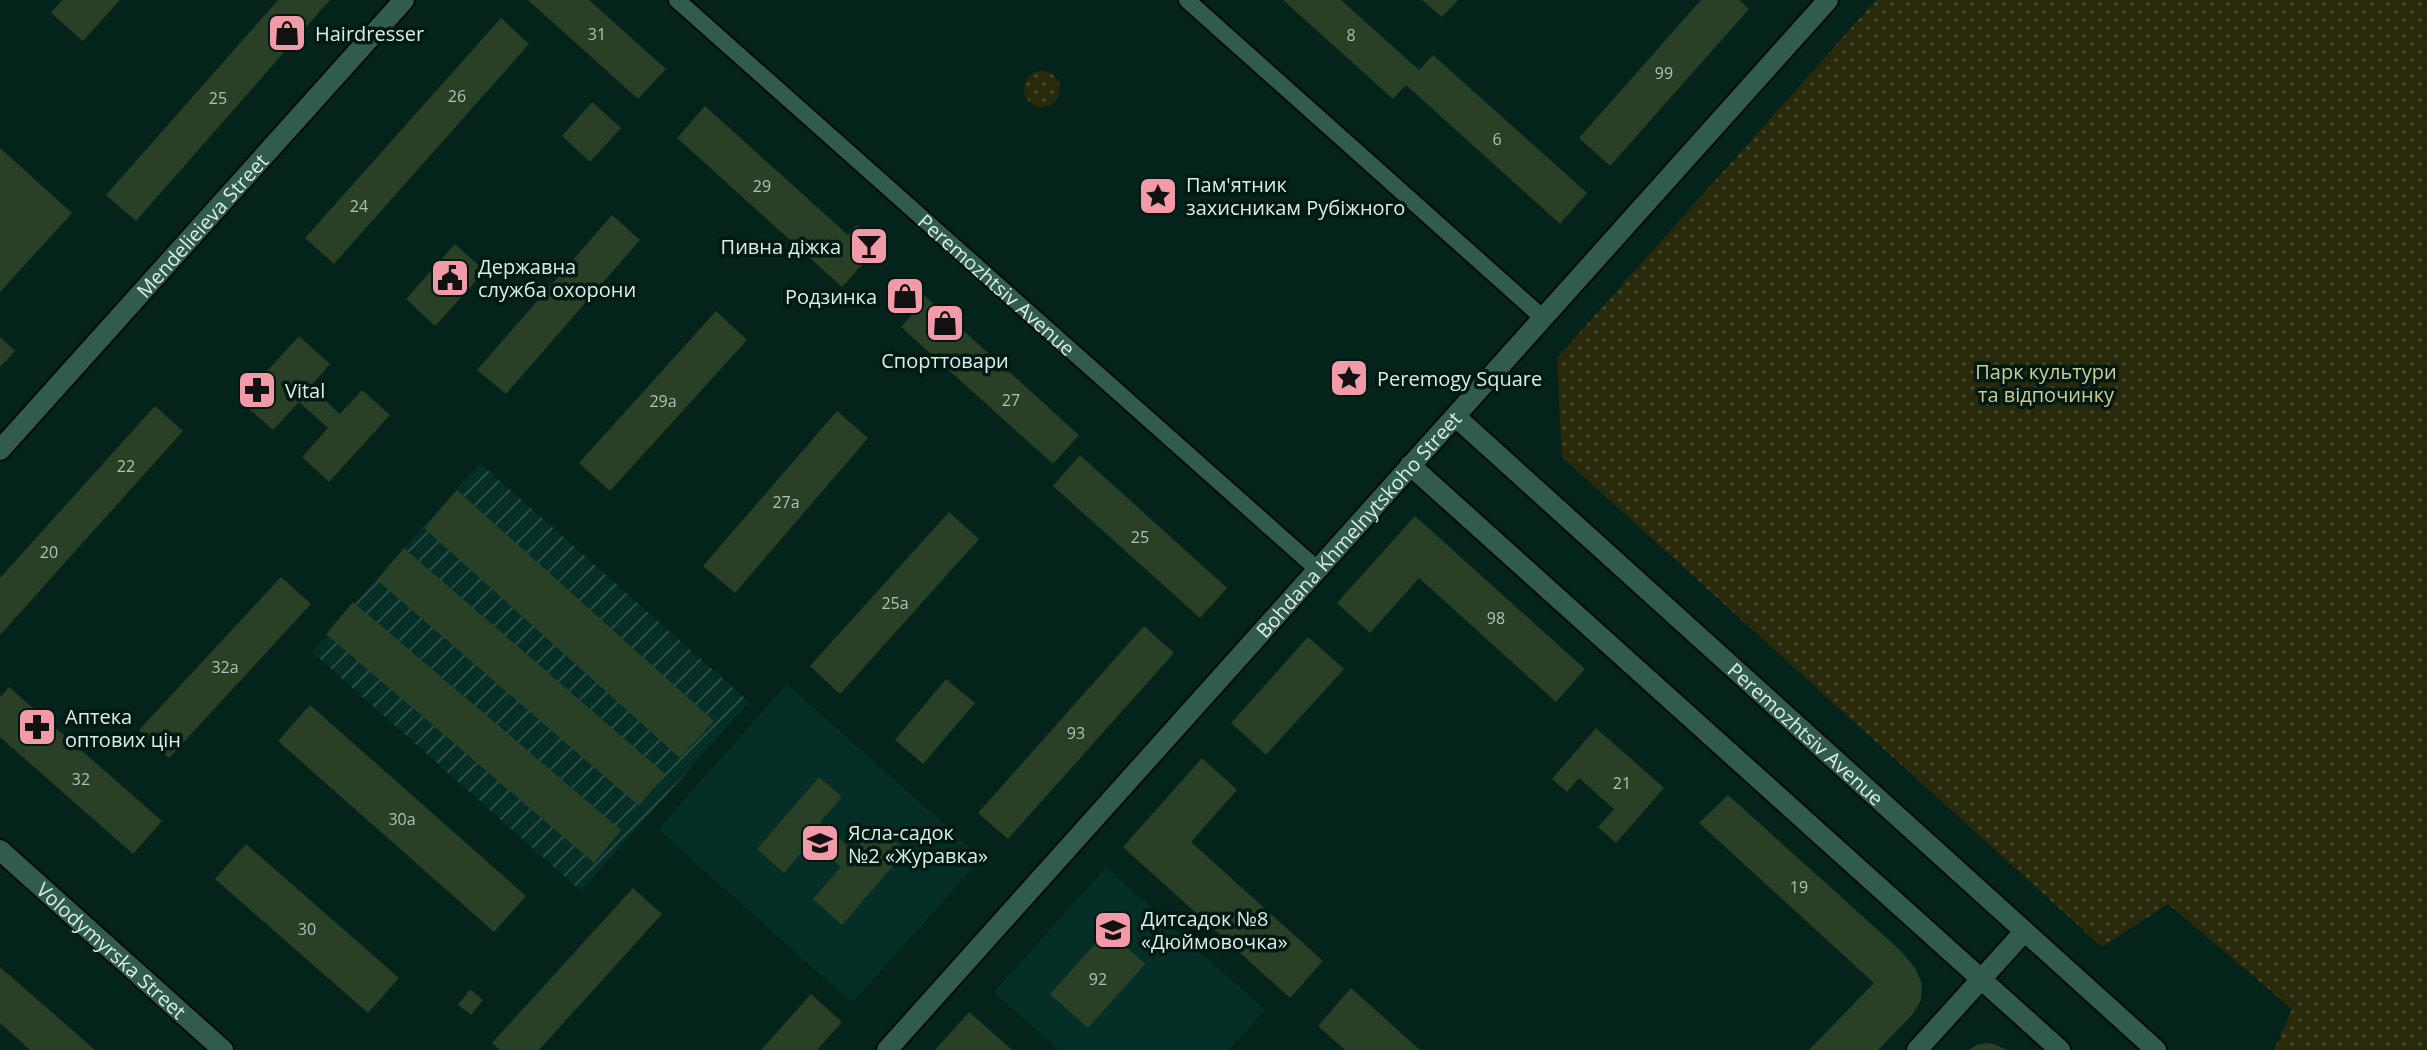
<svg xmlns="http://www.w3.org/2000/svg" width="2427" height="1050" viewBox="0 0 2427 1050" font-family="'Open Sans',sans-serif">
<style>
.built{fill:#052f26}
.industrial{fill:url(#industrial-furrows)}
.grass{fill:url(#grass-dots)}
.building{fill:#293f26}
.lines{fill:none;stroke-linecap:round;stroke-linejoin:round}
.minor-casing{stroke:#000b06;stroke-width:20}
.tertiary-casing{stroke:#000b06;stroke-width:24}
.minor{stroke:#325b50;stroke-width:16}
.tertiary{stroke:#325b50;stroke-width:20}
.labels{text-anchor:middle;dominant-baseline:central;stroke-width:7;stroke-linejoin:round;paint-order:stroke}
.number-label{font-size:16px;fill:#acc2b7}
.poi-label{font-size:20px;fill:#d8eee7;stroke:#001912;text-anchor:start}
.street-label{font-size:20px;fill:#d8eee7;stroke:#001912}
.park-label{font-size:20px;fill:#cccd93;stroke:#001912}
</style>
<defs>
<pattern id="industrial-furrows" width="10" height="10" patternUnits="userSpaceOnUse" patternTransform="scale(2)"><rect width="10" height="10" fill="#052f26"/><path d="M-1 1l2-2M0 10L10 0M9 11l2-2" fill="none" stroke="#294d46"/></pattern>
<pattern id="grass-dots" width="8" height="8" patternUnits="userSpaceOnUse" patternTransform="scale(2)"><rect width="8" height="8" fill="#29290b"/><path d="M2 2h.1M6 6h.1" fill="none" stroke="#47482f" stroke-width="1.8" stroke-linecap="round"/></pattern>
</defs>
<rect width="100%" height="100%" fill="#03231b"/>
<g class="built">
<path d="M787 684 982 858 852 1003 658 829Z"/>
<path d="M1106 867 1265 1010 1229 1050H1058L994 992Z"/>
</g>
<path class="industrial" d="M480 463 749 702 581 891 312 652Z"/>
<g class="grass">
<path d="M1876 0H2427V1050H2274L2292 1009 2168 904 2102 947 1562 457 1557 358Z"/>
<circle cx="1042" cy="89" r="18"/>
</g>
<g class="building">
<path d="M62 0H120L83 41 51 13Z"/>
<path d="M278 0H330L136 221 106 195Z"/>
<path d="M528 0H589L666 69 638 99Z"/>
<path d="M1283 0H1341L1419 70 1433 55 1587 193 1560 224 1406 85 1393 99Z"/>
<path d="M1422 0H1458L1442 17Z"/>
<path d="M1701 0H1739L1749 9 1610 166 1579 138Z"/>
<path d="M501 18 529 44 334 264 305 238Z"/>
<path d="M592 102 621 128 590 162 562 136Z"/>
<path d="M705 106 848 235 857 225 880 245 842 287 677 138Z"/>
<path d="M0 148 72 213 0 292Z"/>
<path d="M612 215 640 240 506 394 477 370Z"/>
<path d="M455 244 485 271 435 326 406 299Z"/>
<path d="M904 277 1079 435 1053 464 901 327 911 316 888 295Z"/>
<path d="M716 311 747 340 610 491 579 463Z"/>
<path d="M299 336 330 364 310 387 340 414 362 390 390 415 329 482 302 457 328 428 299 402 273 430 240 401Z"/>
<path d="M0 337 15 351 0 367Z"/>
<path d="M155 406 183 431 0 635V578Z"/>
<path d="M837 411 868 438 735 593 703 566Z"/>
<path d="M1080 455 1227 588 1200 618 1053 486Z"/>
<path d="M457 490 714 721 680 758 424 528Z"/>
<path d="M949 512 979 539 840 694 810 666Z"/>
<path d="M1415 516 1585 669 1556 702 1419 578 1370 633 1337 603Z"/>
<path d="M404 548 665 774 639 806 377 580Z"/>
<path d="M281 577 311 604 169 758 139 730Z"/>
<path d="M353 602 621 830 594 863 326 634Z"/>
<path d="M1144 626 1174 653 1008 839 978 813Z"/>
<path d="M1308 637 1344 669 1266 755 1231 723Z"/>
<path d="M946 679 975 703 923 764 895 740Z"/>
<path d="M9 687 162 821 133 854 0 737V697Z"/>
<path d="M310 705 526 896 494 932 278 741Z"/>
<path d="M1596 728 1664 788 1616 843 1598 827 1614 809 1579 778 1567 792 1552 779Z"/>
<path d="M1202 758 1237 790 1191 842 1323 961 1290 998 1123 847Z"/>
<path d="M819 777 842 797 820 822 854 851 876 825 906 851 842 925 813 899 841 867 811 841 784 873 757 849Z"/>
<path d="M1728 795 1900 950 1915 968 1922 984 1921 1000 1912 1015 1878 1050H1809L1874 983 1699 823Z"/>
<path d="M246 844 399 978 368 1013 215 879Z"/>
<path d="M633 888 662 914 539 1050H500L492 1043Z"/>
<path d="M1108 930 1145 964 1088 1028 1050 994Z"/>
<path d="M0 967 95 1050H30L0 1023Z"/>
<path d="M1351 988 1420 1050H1345L1318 1026Z"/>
<path d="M470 989 483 1000 471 1015 458 1005Z"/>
<path d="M811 994 842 1022 817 1050H761Z"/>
<path d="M969 1012 1012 1050H935Z"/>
<path d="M1986 1043 1994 1044 2007 1050H1968L1977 1045Z"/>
</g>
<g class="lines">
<g class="minor-casing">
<g id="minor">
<path id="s1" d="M677 0 1317 569"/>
<path d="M1187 0 1543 318"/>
</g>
</g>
<g class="tertiary-casing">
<g id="tertiary">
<path id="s2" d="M1456 417 2156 1050"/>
<path id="s3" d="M0 450 404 0"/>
<path d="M1410 465 2060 1050"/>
<path id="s4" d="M0 850 223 1050"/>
<path id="s5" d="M887 1050 1828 0"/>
<path d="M1917 1050 2024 932"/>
</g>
</g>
<use href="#minor" class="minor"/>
<use href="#tertiary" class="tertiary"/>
</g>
<defs>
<g id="shop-square" transform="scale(2)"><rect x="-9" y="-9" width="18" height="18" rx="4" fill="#f39aa8" stroke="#001912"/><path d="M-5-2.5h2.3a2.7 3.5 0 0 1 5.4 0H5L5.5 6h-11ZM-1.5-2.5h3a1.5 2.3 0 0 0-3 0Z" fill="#111"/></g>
<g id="sight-square" transform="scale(2)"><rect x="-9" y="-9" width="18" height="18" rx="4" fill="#f39aa8" stroke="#001912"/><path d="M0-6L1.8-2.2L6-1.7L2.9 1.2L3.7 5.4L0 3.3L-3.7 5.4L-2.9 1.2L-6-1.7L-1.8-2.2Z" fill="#111"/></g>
<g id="bar-square" transform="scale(2)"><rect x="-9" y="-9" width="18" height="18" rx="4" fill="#f39aa8" stroke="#001912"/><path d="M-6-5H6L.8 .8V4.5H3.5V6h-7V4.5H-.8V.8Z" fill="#111"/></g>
<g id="civic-square" transform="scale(2)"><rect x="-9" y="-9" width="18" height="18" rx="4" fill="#f39aa8" stroke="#001912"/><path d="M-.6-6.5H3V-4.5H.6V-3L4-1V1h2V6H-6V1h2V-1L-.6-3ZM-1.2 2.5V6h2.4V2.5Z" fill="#111"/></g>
<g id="pharmacy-square" transform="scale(2)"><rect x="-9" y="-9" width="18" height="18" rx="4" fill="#f39aa8" stroke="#001912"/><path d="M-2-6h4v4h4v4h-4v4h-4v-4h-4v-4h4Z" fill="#111"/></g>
<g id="school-square" transform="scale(2)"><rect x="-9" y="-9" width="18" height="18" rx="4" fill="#f39aa8" stroke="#001912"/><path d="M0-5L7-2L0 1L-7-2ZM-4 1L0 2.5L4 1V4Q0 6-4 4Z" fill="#111"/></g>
</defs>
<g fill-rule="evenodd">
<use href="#shop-square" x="287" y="33"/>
<use href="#sight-square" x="1158" y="196"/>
<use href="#bar-square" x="869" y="246"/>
<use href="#civic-square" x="450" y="278"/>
<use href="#shop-square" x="905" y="296"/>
<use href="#shop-square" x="945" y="323"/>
<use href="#sight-square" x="1349" y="378"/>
<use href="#pharmacy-square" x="257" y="390"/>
<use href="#pharmacy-square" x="37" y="727"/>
<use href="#school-square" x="820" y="843"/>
<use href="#school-square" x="1113" y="930"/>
</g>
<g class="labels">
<g class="number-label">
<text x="597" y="34">31</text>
<text x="1351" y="35">8</text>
<text x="1664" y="73">99</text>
<text x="457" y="96">26</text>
<text x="218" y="98">25</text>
<text x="1497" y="139">6</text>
<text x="762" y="186">29</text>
<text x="359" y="206">24</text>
<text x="1011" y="400">27</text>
<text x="663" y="401">29а</text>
<text x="126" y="466">22</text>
<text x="786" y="502">27а</text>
<text x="1140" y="537">25</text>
<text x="49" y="552">20</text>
<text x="895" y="603">25а</text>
<text x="1496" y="618">98</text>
<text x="225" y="667">32а</text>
<text x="1076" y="733">93</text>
<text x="81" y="779">32</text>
<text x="1622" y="783">21</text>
<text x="402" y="819">30а</text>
<text x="1799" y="887">19</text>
<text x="307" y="929">30</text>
<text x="1098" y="979">92</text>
</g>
<g class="poi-label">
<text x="315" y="33">Hairdresser</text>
<text x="1186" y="184">Пам'ятник<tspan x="1186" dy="23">захисникам Рубіжного</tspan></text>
<text x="841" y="246" text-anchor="end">Пивна діжка</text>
<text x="478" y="266">Державна<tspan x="478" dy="23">служба охорони</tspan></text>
<text x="877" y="296" text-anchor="end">Родзинка</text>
<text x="945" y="360" text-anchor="middle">Спорттовари</text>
<text x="1377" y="378">Peremogy Square</text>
<text x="285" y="390">Vital</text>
<text x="65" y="716">Аптека<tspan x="65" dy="23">оптових цін</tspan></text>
<text x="848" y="832">Ясла-садок<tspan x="848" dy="23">№2 «Журавка»</tspan></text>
<text x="1141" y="918">Дитсадок №8<tspan x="1141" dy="23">«Дюймовочка»</tspan></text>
</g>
<g class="street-label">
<text stroke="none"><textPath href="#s3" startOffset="302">Mendelieieva Street</textPath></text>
<text stroke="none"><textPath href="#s1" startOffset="428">Peremozhtsiv Avenue</textPath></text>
<text stroke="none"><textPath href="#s5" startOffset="706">Bohdana Khmelnytskoho Street</textPath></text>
<text stroke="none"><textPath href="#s2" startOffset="472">Peremozhtsiv Avenue</textPath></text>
<text stroke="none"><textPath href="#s4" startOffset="150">Volodymyrska Street</textPath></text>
</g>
<g class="park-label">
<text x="2046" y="371">Парк культури<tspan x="2046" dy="23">та відпочинку</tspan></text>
</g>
</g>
</svg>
